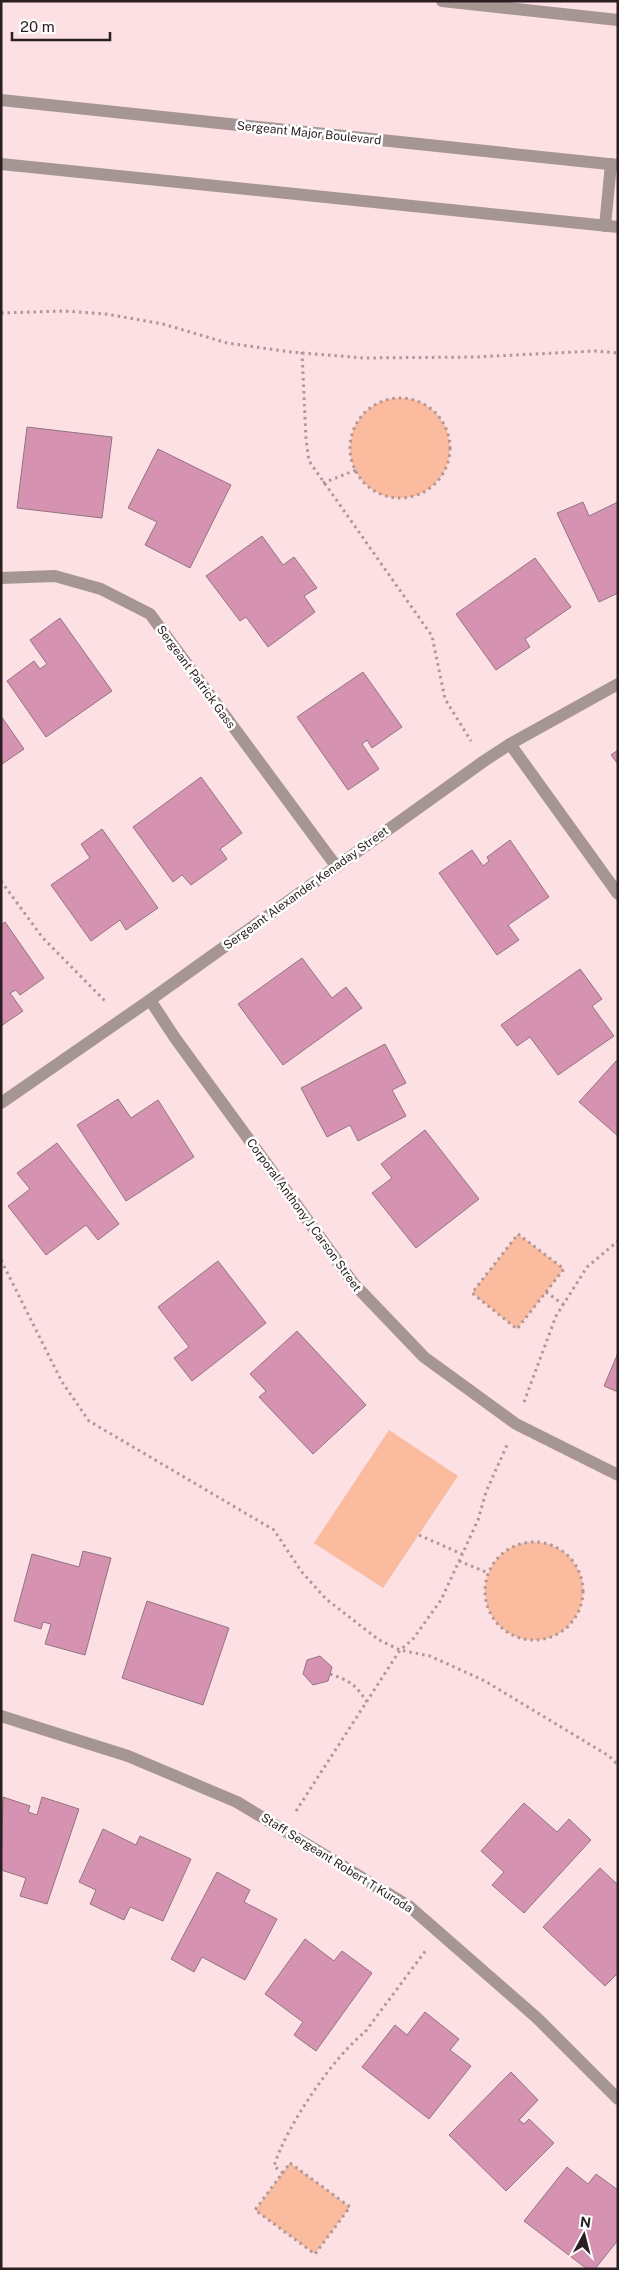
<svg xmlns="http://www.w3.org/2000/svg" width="619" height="2270" viewBox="0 0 619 2270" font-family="'Public Sans',sans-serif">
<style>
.green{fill:#fabb9e}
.building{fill:#d692b1;stroke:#917581}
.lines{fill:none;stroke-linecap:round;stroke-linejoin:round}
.path{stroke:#ad9799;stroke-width:3;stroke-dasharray:2.5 4;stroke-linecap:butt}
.minor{stroke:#a59694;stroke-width:12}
.tertiary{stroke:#a59694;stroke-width:12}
.labels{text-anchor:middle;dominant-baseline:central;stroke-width:5;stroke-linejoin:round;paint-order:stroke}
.street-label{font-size:12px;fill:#2a1e20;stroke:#fff}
</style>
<rect width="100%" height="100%" fill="#fce0e3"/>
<g class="green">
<circle cx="400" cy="448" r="50"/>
<path d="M518 1234 564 1269 517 1329 472 1293Z"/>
<path d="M389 1430 458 1476 383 1588 314 1543Z"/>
<circle cx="534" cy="1591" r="49"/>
<path d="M290 2163 350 2207 315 2254 255 2210Z"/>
</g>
<g class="building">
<path d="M27 427 112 437 102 518 17 508Z"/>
<path d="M158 449 231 485 190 568 145 545 157 522 128 508Z"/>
<path d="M583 502 589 516 618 502V593L599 602 557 513Z"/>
<path d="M262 536 283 565 294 557 317 588 304 596 315 612 268 647 246 617 240 621 206 576Z"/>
<path d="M535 558 571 607 525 639 530 647 496 670 456 614Z"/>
<path d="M60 618 112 691 46 737 7 681 34 661 40 669 47 664 30 640Z"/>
<path d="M363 672 402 727 372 748 367 740 362 744 379 769 348 790 297 717Z"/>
<path d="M1 716 24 749 2 764 1 763Z"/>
<path d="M618 750V764L611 755Z"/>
<path d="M201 777 242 833 220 849 227 859 191 885 182 875 173 882 133 827Z"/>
<path d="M102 829 158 908 126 930 120 920 91 941 51 885 90 858 81 844Z"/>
<path d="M510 840 549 897 508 925 519 940 497 955 439 873 472 850 483 866 489 861 487 857Z"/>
<path d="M5 922 44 978 20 995 16 990 10 993 23 1011 1 1026V925Z"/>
<path d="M302 958 332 998 346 987 362 1008 283 1065 238 1004Z"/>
<path d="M580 969 602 999 592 1006 614 1036 558 1075 530 1037 517 1046 501 1025Z"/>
<path d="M385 1044 406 1083 392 1090 406 1116 358 1141 350 1125 327 1137 301 1088Z"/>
<path d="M618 1059V1136L579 1102Z"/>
<path d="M118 1099 131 1118 158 1100 194 1157 126 1201 77 1125Z"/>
<path d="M425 1130 479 1199 416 1248 372 1193 392 1178 381 1164Z"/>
<path d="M57 1143 119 1224 98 1240 86 1225 46 1255 8 1206 30 1189 17 1173Z"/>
<path d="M218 1261 266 1323 192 1381 174 1358 189 1347 158 1307Z"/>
<path d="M297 1331 366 1405 313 1454 259 1397 266 1391 250 1374Z"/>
<path d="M618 1353V1392L604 1386Z"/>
<path d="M83 1551 111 1558 85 1655 45 1644 51 1624 43 1622 41 1629 14 1621 32 1554 79 1567Z"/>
<path d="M147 1601 229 1628 203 1705 122 1678Z"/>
<path d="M320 1656 332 1667 328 1681 313 1685 303 1674 307 1660Z"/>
<path d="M3 1797 30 1806 28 1812 37 1815 42 1797 79 1809 47 1904 20 1896 26 1878 1 1870Z"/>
<path d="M524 1803 557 1832 569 1819 591 1840 524 1913 492 1885 504 1872 481 1851Z"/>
<path d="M103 1829 136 1845 140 1836 191 1859 163 1921 130 1907 124 1920 90 1904 96 1890 79 1882Z"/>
<path d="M600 1868 618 1885V1973L605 1986 543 1927Z"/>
<path d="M217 1872 250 1890 244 1902 277 1919 245 1980 202 1957 194 1972 171 1959Z"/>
<path d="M305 1939 334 1961 342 1951 372 1973 316 2051 294 2035 303 2022 265 1994Z"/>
<path d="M425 2012 459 2039 450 2050 471 2066 429 2119 362 2067 395 2025 407 2035Z"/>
<path d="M511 2072 538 2100 519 2120 524 2124 529 2119 554 2143 506 2191 449 2135Z"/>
<path d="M567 2167 588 2184 596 2174 618 2190V2240L595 2269H587L524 2221Z"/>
</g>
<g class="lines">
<g class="path">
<path d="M1 313 64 311 106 314 163 324 227 343 291 352 364 358 475 357 595 351 618 353"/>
<path d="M302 352 306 439 309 461 432 636 445 699 471 741"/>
<circle cx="400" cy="448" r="50"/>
<path d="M323 483 356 470"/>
<path d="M1 881 42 937 107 1003"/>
<path d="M518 1234 564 1269 517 1329 472 1293Z"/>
<path d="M1 1260 62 1382 89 1421 274 1530 301 1571 326 1599 379 1640 400 1650 430 1656 485 1681 609 1756 618 1765"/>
<path d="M546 1292 564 1305"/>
<path d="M524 1402 556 1316 587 1267 618 1241"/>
<path d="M419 1535 462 1554"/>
<circle cx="534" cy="1591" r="49"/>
<path d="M459 1561 488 1573"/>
<path d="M330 1674C350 1681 355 1684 367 1702"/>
<path d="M296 1811 400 1650 413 1639 441 1600 478 1520 486 1492 507 1445"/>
<path d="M290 2163 350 2207 315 2254 255 2210Z"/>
<path d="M283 2173 274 2166C286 2127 333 2057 365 2032L426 1950"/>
</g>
<g class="minor">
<path d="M442 1 618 20"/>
<path d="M1 578 55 576 101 589 150 614 336 866"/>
<path d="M510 744 618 894"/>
<path d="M150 1000 175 1038 354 1284 424 1357 516 1424 618 1475"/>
<path d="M1 1103 150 1000 484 761 510 744 618 684"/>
<path d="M1 1716 128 1756 237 1802 410 1907 537 2018 618 2099"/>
</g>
<g class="tertiary">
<path d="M1 100 618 165"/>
<path d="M1 164 618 227"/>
<path d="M605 226 611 164"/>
</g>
</g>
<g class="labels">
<g class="street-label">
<text transform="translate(309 133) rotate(6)">Sergeant Major Boulevard</text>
<text transform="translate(196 677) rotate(54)">Sergeant Patrick Gass</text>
<text transform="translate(306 888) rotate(-36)">Sergeant Alexander Kenaday Street</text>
<text transform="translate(304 1215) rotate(54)">Corporal Anthony J Carson Street</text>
<text transform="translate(337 1863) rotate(32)">Staff Sergeant Robert T Kuroda</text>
</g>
</g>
<rect width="619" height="2270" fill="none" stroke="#2a1e20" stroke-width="5"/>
<g transform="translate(584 2235) rotate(7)" stroke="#ffffff" stroke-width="4" paint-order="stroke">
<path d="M0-4L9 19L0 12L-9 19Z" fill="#2a1e20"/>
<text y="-8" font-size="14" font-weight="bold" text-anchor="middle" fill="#2a1e20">N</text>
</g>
<path d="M12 32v8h98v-8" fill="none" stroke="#2a1e20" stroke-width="2.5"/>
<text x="20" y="32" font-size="15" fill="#2a1e20" stroke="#ffffff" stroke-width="4" paint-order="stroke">20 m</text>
</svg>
